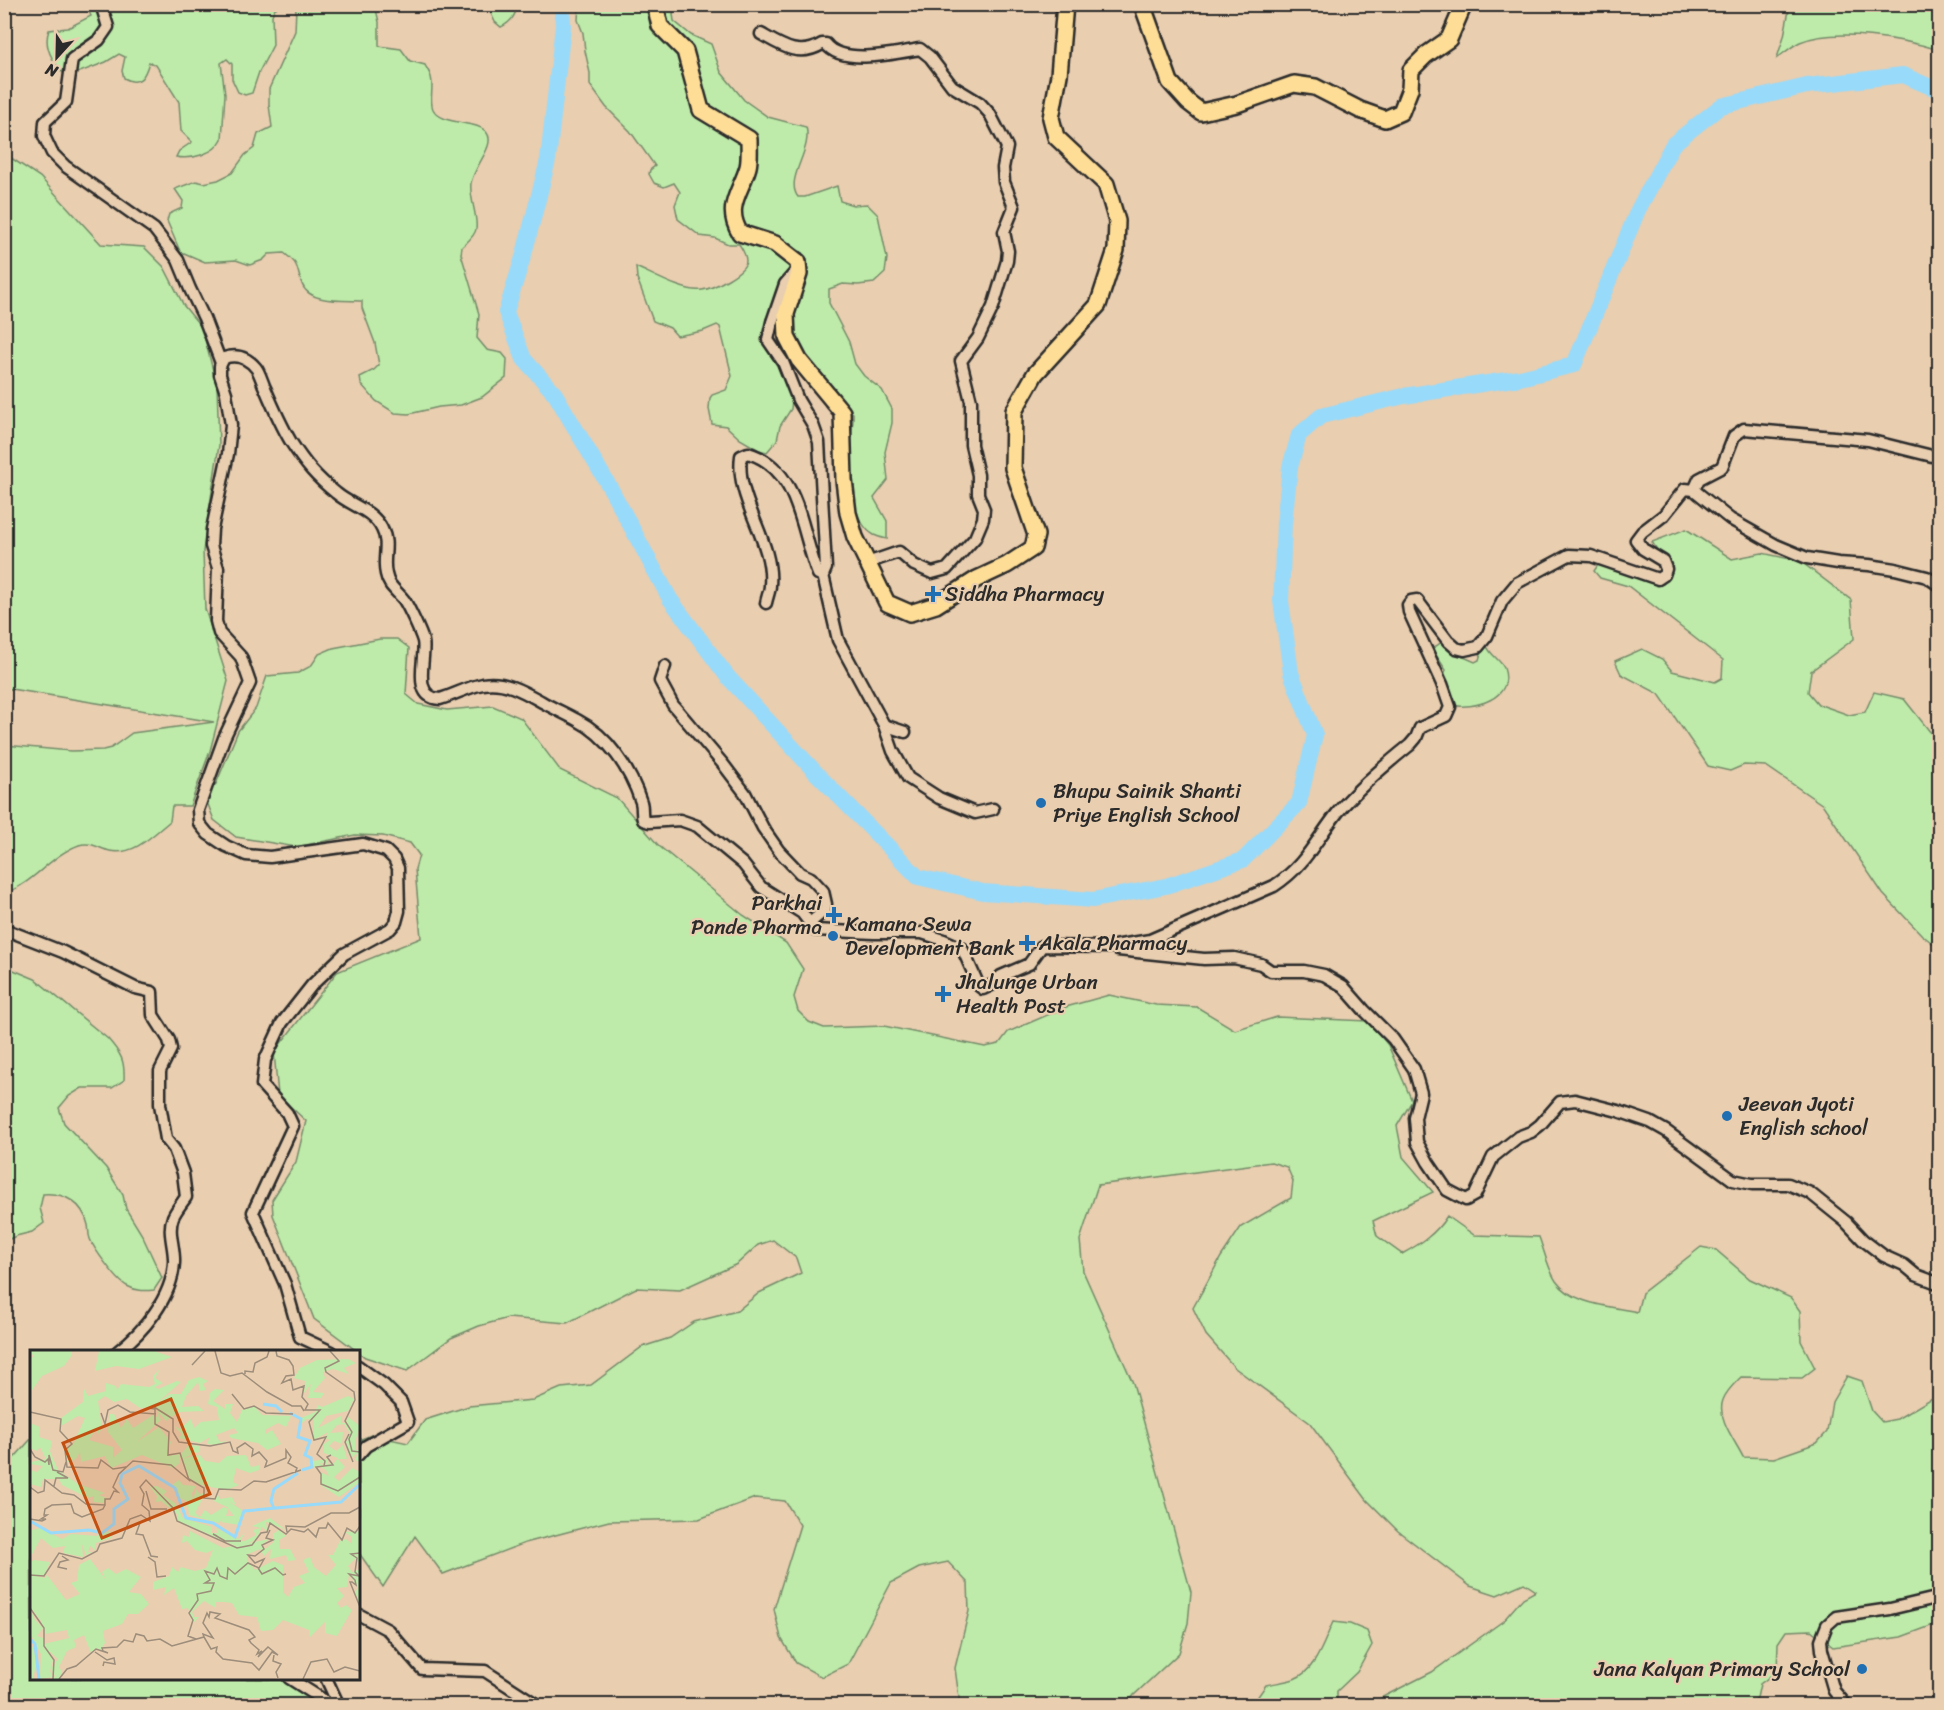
<svg xmlns="http://www.w3.org/2000/svg" width="1944" height="1710" viewBox="0 0 1944 1710" font-family="Sriracha,sans-serif">
<style>
.green{fill:#beeba9;stroke:#748b6a;stroke-width:1.5}
.lines{fill:none;stroke-linecap:round;stroke-linejoin:round}
.river{stroke:#98dafa;stroke-width:16}
.minor-casing{stroke:#2b2b2b;stroke-width:15}
.highway-casing{stroke:#2b2b2b;stroke-width:20}
.minor{stroke:#e9ceb0;stroke-width:10}
.highway{stroke:#fedd96;stroke-width:15}
.poi-dot{fill:#1f6fb2;stroke:#e9ceb0;stroke-width:2}
.labels{text-anchor:middle;dominant-baseline:central;stroke-width:4.5;stroke-linejoin:round;paint-order:stroke}
.poi-label{font-size:21px;fill:#2b2b2b;stroke:#e9ceb0;text-anchor:start}
.inset-river{fill:none;stroke:#98dafa;stroke-width:3}
.inset-road{fill:none;stroke:#9d8d7b;stroke-width:1.5}
.view{fill:#c25012;fill-opacity:0.15;stroke:#c25012;stroke-width:3}
.inset-edge{fill:none;stroke:#2b2b2b;stroke-width:3}
</style>
<rect width="100%" height="100%" fill="#e9ceb0"/>
<filter id="ink" filterUnits="userSpaceOnUse"><feTurbulence type="fractalNoise" baseFrequency=".0167" numOctaves="2"/><feDisplacementMap in="SourceGraphic" scale="12" xChannelSelector="R" yChannelSelector="G"/><feConvolveMatrix kernelMatrix="1 2 1 2 8 2 1 2 1" color-interpolation-filters="sRGB"/></filter>
<g filter="url(#ink)">
<g class="green">
<path d="M86 5H375L379 22V46L401 49 410 61 425 65C427 69 430 73 431 77 434 87 429 100 433 109 442 127 478 119 487 133 496 145 474 166 471 183 469 198 478 215 476 229 475 236 467 242 462 247L461 254 479 314 477 338 487 350 502 353 507 359 506 378 482 397 461 405 439 407 409 414 395 413 376 401 361 384 360 377 374 370 379 365 375 343 362 308V301C345 300 309 304 302 284 295 266 301 266 284 253L269 254 263 260 250 265 236 260 205 262 184 253 182 256 167 221 169 214 182 208 183 201 175 189 196 181 204 183 218 180 232 173 245 155 254 148 258 134 272 127 269 105V89L295 31 296 8 282 6 275 8 272 15 273 45 259 72 252 93 245 95 238 92 232 79V64L227 59 221 63 225 94 222 139C215 154 191 160 176 157L179 151 192 142 181 131 179 102 156 65 149 62C145 76 140 87 124 78L122 71 125 57 119 54 106 62 67 77C55 65 42 48 49 30L68 28 91 16Z"/>
<path d="M487 5V4L518 5C515 15 512 22 501 27L495 22Z"/>
<path d="M579 5H675L673 14 674 21 691 35 711 44 721 72 744 100 768 117 806 127C813 150 784 179 798 197H805L837 186 840 201 853 205 867 204 878 215 887 258 885 273 874 283 858 285 843 284 829 289V303L849 342 855 364 864 376 882 390 892 409V423L885 452 888 480 874 498 887 521V539C883 538 878 537 874 535 854 524 847 481 848 461 848 445 854 429 853 413L846 410 824 390 794 339 792 317 805 270 802 252 774 241C794 269 795 273 785 305L766 318 768 329 764 336V343L781 364 793 390 791 409 780 426 777 440 767 452 759 450 740 439 726 426 712 424 709 409 710 398 712 395 726 390 732 376 720 327 717 325 703 331 677 336 670 328 653 321 637 278 636 267C652 274 685 293 702 290 712 289 746 272 746 261 746 254 742 249 739 244H728L715 238 700 236 678 219 675 205 680 192 674 183 664 187 654 183 649 174 650 170 655 166 630 131 606 107 590 85V73L585 51 583 33 578 20Z"/>
<path d="M1790 5H1939V50C1904 39 1835 27 1800 42 1792 46 1784 53 1777 58L1784 36Z"/>
<path d="M5 154 40 177 101 244 144 247 164 267 184 306 202 328 217 386 219 445 203 551 205 609 228 681 210 751 190 806H172L170 821C153 835 134 856 110 851 100 849 90 841 79 845 51 855 33 884 5 893V745L71 751 103 750 111 748 132 733 214 722 5 688Z"/>
<path d="M1686 529 1732 559 1762 553 1800 561 1851 600 1854 639 1811 671 1808 692 1818 704 1849 715 1865 712 1874 692 1904 699 1939 743V948L1922 935 1883 894 1823 805 1766 766 1744 765 1730 771 1708 766 1659 694 1621 674 1615 661 1642 649 1662 659 1672 671 1715 682 1722 678 1723 660 1628 586 1600 578 1594 571 1598 565 1663 584 1672 572 1652 542Z"/>
<path d="M380 639H397L409 648 406 694 418 704 447 710 493 706 521 718 560 770 617 798 659 846 743 915 786 943 803 969 794 997 798 1011 809 1022 824 1028 884 1026 985 1047 999 1044 1008 1032 1066 1007 1109 995 1156 1005 1197 1007 1235 1030 1277 1017 1368 1021 1388 1045 1412 1101 1397 1126 1403 1157 1433 1192 1373 1221 1377 1236 1402 1254C1420 1244 1436 1234 1447 1216L1474 1235 1539 1237C1544 1250 1548 1269 1556 1281 1573 1305 1610 1306 1637 1312L1642 1293 1701 1247 1716 1250 1750 1279 1791 1298 1800 1311 1801 1341 1815 1368 1802 1378 1741 1377C1735 1383 1726 1391 1723 1400 1716 1418 1736 1442 1743 1457L1774 1458 1817 1443 1827 1432 1832 1402 1847 1376 1862 1381 1872 1411 1882 1422 1897 1419 1939 1394V1623L1901 1637 1833 1647 1811 1630 1786 1631 1778 1643 1777 1671 1760 1684 1757 1698 1747 1705H1367L1432 1672 1503 1621 1523 1598 1536 1591 1524 1583 1497 1595 1470 1586 1398 1531 1367 1500 1310 1423 1235 1368 1206 1335 1193 1308 1221 1257 1241 1227 1291 1198 1293 1181 1287 1167 1271 1162 1098 1185 1080 1240 1083 1271 1133 1383 1191 1592 1188 1623 1179 1653 1134 1695 1127 1705H960L955 1668 969 1611 968 1583 948 1562 919 1568 891 1583 848 1664 822 1677 796 1663 781 1638 774 1609 800 1525 785 1501 755 1498 699 1519 609 1521 525 1543 443 1574 415 1536 383 1587 359 1553V1440L371 1435 408 1443 425 1420 469 1406 533 1400 561 1388 591 1385 642 1347 670 1338 694 1322 737 1311 759 1293 801 1273 796 1258 773 1240 758 1245 737 1264 680 1290 636 1288 567 1323 508 1318 479 1326 451 1338 407 1371 365 1357 314 1319 273 1215 272 1200 296 1162 306 1121 278 1095 274 1052 337 972 421 938 415 869 419 855 410 843 383 836 355 835 296 847 236 837 214 820 204 794 216 784 238 731 256 708 267 676 298 673 311 666 319 654 333 648Z"/>
<path d="M1442 642 1457 654 1475 662 1479 660 1481 653 1487 646C1490 655 1500 659 1504 668 1515 699 1473 710 1451 705L1442 678 1446 670 1432 649Z"/>
<path d="M4 966 35 979 108 1039C121 1054 125 1060 124 1080L112 1088H82L69 1096 59 1108 64 1123 106 1168 123 1195 126 1209 142 1235 162 1278 154 1290C144 1291 136 1291 127 1286 117 1281 94 1249 90 1239 88 1234 89 1229 88 1225 83 1203 64 1192 43 1194L40 1208 44 1223 32 1232 16 1236 5 1241Z"/>
<path d="M31 1439 32 1678 297 1679 320 1705H5L4 1459 15 1457Z"/>
<path d="M1333 1622 1350 1624 1367 1631 1372 1645 1357 1672 1337 1691V1705H1252L1266 1685C1275 1683 1285 1682 1294 1679 1316 1671 1324 1641 1333 1622Z"/>
</g>
<g class="lines">
<path class="river" d="M562 4 563 26 548 160 524 254 506 312 524 359 555 394 612 491 670 599 727 676 818 775 918 877 983 892 1093 900 1166 886 1243 860 1299 803 1315 735 1291 673 1281 601 1284 524 1290 467 1299 435 1321 416 1404 396 1520 378 1574 365 1638 210 1673 144 1721 106 1807 86 1903 75 1940 91"/>
<g class="minor-casing">
<g id="minor">
<path d="M101 4 108 27 99 40 72 59 66 102 45 122 44 136 52 153 65 166 154 229 178 260 190 289 204 318 221 363"/>
<path d="M761 34C782 46 799 58 822 44H826C842 66 897 53 920 49L930 57 952 86 980 103 990 114 1007 147 1003 168 1004 182 1014 207 1004 232 1008 251 1007 261 993 307 978 338 961 361 971 401V445L978 475V494L984 509 983 519 975 538 947 569 932 573 914 565 899 552 867 563"/>
<path d="M1694 490 1699 479 1722 467 1734 436 1744 429 1868 440 1940 458"/>
<path d="M823 575 838 640 884 725 905 732"/>
<path d="M766 603C767 597 770 591 770 585 774 540 735 501 741 456L748 453C800 468 801 533 818 574L823 575 826 568 819 442 813 425 798 400 783 362 768 340 772 322 785 284 798 269"/>
<path d="M665 666 660 681 673 705 723 764 745 793 763 828 779 851 800 873 811 878 823 891 826 904 825 910 810 923"/>
<path d="M884 725 893 751 908 778 939 798 975 813 993 809"/>
<path d="M4 929 63 952 135 988 152 992 153 1015 169 1040 171 1049 160 1071V1104L166 1139 174 1149 183 1173 186 1197C182 1203 176 1210 173 1217 167 1232 175 1247 174 1263 172 1298 143 1332 117 1352"/>
<path d="M1118 950 1204 959 1234 958 1261 964 1271 971H1304L1324 975 1343 986 1364 1010 1393 1039 1414 1069 1421 1093 1415 1118 1417 1142 1428 1162 1447 1190 1466 1200 1475 1195 1493 1157 1518 1137 1531 1132 1540 1125 1560 1102 1575 1100 1618 1111 1650 1122 1666 1131 1733 1180 1752 1184H1788L1810 1193 1846 1222 1863 1240 1884 1256 1904 1265 1916 1275 1940 1284"/>
<path d="M332 1352 300 1337 285 1284 253 1212 293 1126 287 1113 262 1085 265 1060 282 1023 312 985 344 954 390 929 396 922 399 911 398 868 394 859 386 851 363 844 270 857 246 855 226 846 208 834 199 823 198 810 224 738 250 683 241 657 219 633 216 621 218 568 211 546 212 529 228 454 231 425 226 393 220 375V366L224 358C236 354 247 357 256 368 260 373 262 382 265 388 273 407 281 425 291 442 305 464 316 477 336 493 351 506 373 510 382 529 390 544 382 559 386 574 388 586 397 591 404 600 408 606 421 633 423 641 427 656 410 698 440 699 454 695 468 687 483 684 506 680 526 693 544 703 555 709 566 714 577 720 608 736 630 769 641 802 643 808 641 814 643 820L649 822 680 820 697 826 743 864 761 887 802 913 815 930 874 933H922L944 940 962 948 979 986 983 989 996 983 1001 976 1029 964 1042 946 1108 947 1150 940 1274 886C1306 865 1315 841 1338 812 1359 787 1385 765 1410 745L1416 738 1420 728 1446 716 1450 707 1442 684 1409 612 1408 605 1411 601 1417 600 1448 641 1456 648 1464 650 1478 647 1487 636 1502 601 1517 583 1569 555 1591 556 1658 579 1664 575 1666 569 1663 561 1643 549 1636 540 1642 532 1664 515 1685 489 1694 490 1730 519 1776 545 1807 558 1838 563 1869 565 1895 569 1927 577 1940 586"/>
<path d="M358 1366 384 1385 401 1402 408 1422 366 1446 358 1455"/>
<path d="M358 1614 388 1630 422 1669 485 1671 539 1706"/>
<path d="M289 1678 333 1706"/>
<path d="M326 1678 339 1706"/>
<path d="M1847 1706 1834 1691 1822 1650 1821 1640 1827 1625 1836 1617 1890 1609 1940 1597"/>
</g>
</g>
<g class="highway-casing">
<g id="highway">
<path d="M655 4 660 26 685 51 701 110 749 139C749 148 750 159 748 167 741 192 724 207 740 233L775 244 798 262 799 274 786 314 787 337 799 360 842 412 844 480 848 513 855 537 887 603 910 613 936 605 977 579 1007 565 1033 548 1036 535 1013 468 1014 411 1035 374 1098 305 1116 250 1117 221 1106 184 1056 137 1051 118 1059 75 1065 4"/>
<path d="M1142 4 1170 82 1188 102 1201 112 1237 104 1294 84 1315 87 1360 110 1385 119 1401 112 1410 89 1411 70 1426 55 1449 39 1464 4"/>
</g>
</g>
<use href="#minor" class="minor"/>
<use href="#highway" class="highway"/>
</g>
</g>
<g class="poi-dot">
<path d="M930 585h6v6h6v6h-6v6h-6v-6h-6v-6h6z"/>
<circle cx="1041" cy="803" r="6"/>
<path d="M831 906h6v6h6v6h-6v6h-6v-6h-6v-6h6z"/>
<circle cx="833" cy="936" r="6"/>
<path d="M1024 934h6v6h6v6h-6v6h-6v-6h-6v-6h6z"/>
<path d="M940 985h6v6h6v6h-6v6h-6v-6h-6v-6h6z"/>
<circle cx="1727" cy="1116" r="6"/>
<circle cx="1862" cy="1669" r="6"/>
</g>
<g class="labels">
<g class="poi-label">
<text x="945" y="594">Siddha Pharmacy</text>
<text x="1053" y="791">Bhupu Sainik Shanti<tspan x="1053" dy="24">Priye English School</tspan></text>
<text x="822" y="903" text-anchor="end">Parkhai<tspan x="822" dy="24">Pande Pharma</tspan></text>
<text x="845" y="924">Kamana Sewa<tspan x="845" dy="24">Development Bank</tspan></text>
<text x="1039" y="943">Akala Pharmacy</text>
<text x="956" y="982">Jhalunge Urban<tspan x="956" dy="24">Health Post</tspan></text>
<text x="1739" y="1104">Jeevan Jyoti<tspan x="1739" dy="24">English school</tspan></text>
<text x="1850" y="1669" text-anchor="end">Jana Kalyan Primary School</text>
</g>
</g>
<g transform="translate(30 1350)">
<rect width="330" height="330" fill="#e9ceb0"/>
<path d="M0 1H42V5L34 16 12 26 0 43V8L4 7ZM69 1H124L142 7 109 19 86 16 65 21ZM318 9 326 13 314 18 319 24 303 19 293 22 295 28 283 42 294 43 291 48H278L281 34 274 43 275 31 264 28 270 18 287 10ZM130 19 125 28 133 33 125 37 128 39 147 31 151 32 127 53 140 44H151L159 30 169 27 178 31 173 34 176 40 170 41 168 32 156 46 152 57 168 56 174 61 149 62 136 71 124 57 110 58 97 49 84 52 75 46 68 51 72 79 68 84 66 79 59 90 83 97V108L92 100 78 82 80 64H84L91 78 97 69 103 78 123 65 127 67 128 62 131 70 107 92 129 77 141 92 137 106 151 104 159 95 170 96 169 102 154 108 170 105 175 111 189 113 197 106 216 105 221 117 230 115 229 120 220 123 206 118 203 132 209 135 196 140 166 134 159 128 150 105V113L143 118 112 105 81 118 75 106 51 112 50 102 46 109 38 112 34 99 44 93 55 68 48 66 31 76V68L53 52 54 39 58 46 76 41V33L86 36 87 40 91 34 119 37 125 34 123 26ZM185 39 194 40 183 51 195 59V54H203L200 63 207 72 212 60 224 56 232 65 261 66 256 77 248 73 235 80 236 84 242 80 251 94 237 100 228 93 201 88 199 85 208 83 204 78 186 85 190 92 197 91 187 95 177 94 180 87 170 93 149 88 152 84 144 76 150 79 161 69 164 78 171 72 189 70 187 57 178 54 180 43ZM318 46 324 49 318 61 296 66 288 78 311 66V73H315L323 81 316 72 318 67 330 76 325 92V100H330V112L325 110 328 103 322 107 318 103 316 92 320 83 314 74 307 75 300 83 313 82 312 94 304 91 299 96 306 101 313 95 317 109H308L315 117 304 127 309 131 322 118 330 122V132L309 147 292 136 290 122 299 126 296 120 289 116 282 118 283 111 298 109V114L289 113 293 115 304 113 308 108 294 103V94L300 90 295 88 298 82 284 90V70L277 69 272 73 271 68 285 62 288 55 292 57ZM0 73 10 77 9 87 22 91 20 101 28 120 48 134 75 143 69 145 76 148 74 153 64 152V146L58 148 32 135 29 129H13L11 137 0 134V120L7 122 13 116 0 114 1 112 16 109 10 97 7 101 0 98ZM149 130 153 135 166 136 162 143 163 150 166 139 170 144 176 142 165 163 170 167 175 160 181 165 194 157 198 159 196 166H204L197 157 184 151 187 143 190 149 202 147 206 155 198 151 212 160 209 175 191 172 193 168 189 173 159 165 158 155 153 158 151 156 160 153 150 148 143 134ZM127 136 137 141 133 145 145 153 153 168 182 177V183H188L186 178 208 189 215 183 210 191H215L226 185 223 180 231 178 222 176 240 168 256 180 236 172 237 181 232 177 226 190 208 197 148 171 147 164 131 151 126 152 127 146 120 137ZM10 178 32 189 41 184 66 186 80 181 81 188 66 193 65 200 60 196 58 202H62L56 205 52 194 53 207 33 203 35 196 23 198 11 188 0 208 2 180ZM249 180 256 186 249 190 250 199H260L266 210 258 211 256 205 240 209 241 199 234 206 230 199 218 204 217 210 225 220 243 211 253 215V242L258 247 264 237 275 233 269 226 279 222 273 210 280 207 284 217 296 226 306 215 298 205H303L310 191 316 189 322 194V187L315 182 329 181 330 214 326 208 318 216 322 222 330 219V256L325 242 328 238 319 224 317 237 307 238 314 246 307 253 311 258 316 255 322 260 307 286 295 283V272L280 287 279 280 253 270 243 280 231 281 227 267 209 265 202 253 194 252H186V258L174 251 162 262 164 267H169L163 273 158 258 152 259 144 238 134 245 136 237 123 240V232L139 226 142 217 148 222 151 217 165 221 176 218 183 200 176 203 165 200 157 191 152 193 153 185 159 187 160 181 193 198 240 189 231 195 235 199 244 192 243 184ZM4 210 20 212 14 226 2 225 15 228 17 225 36 250 50 244 41 233 47 231 49 215 60 209 76 230 72 222 78 218 86 224 96 219 111 227 99 242 111 244 119 254 108 264H98L92 274 73 281 75 293 71 299 77 302 66 298 61 303 54 285 44 290 46 297 37 301 29 317 32 322 29 329H23L25 326 21 319 28 309 19 301 23 310 20 321 23 327 10 329 11 304 0 283V259L5 270 13 278 7 286 13 288V295L15 300 14 294 39 288 37 280 15 284 11 271 0 257V212ZM0 290 7 310 3 329H0Z" fill="#beeba9"/>
<path class="inset-river" d="M233 54 246 56 252 62M260 63 271 69 268 87 280 91 275 105 281 108 282 117 272 120M244 159 241 151 244 139 268 123M0 171 21 183 59 180 72 183 84 174V159L98 149 90 133 92 124 109 116 145 138 156 168 183 173 205 187 214 161 311 152 330 134M0 289 5 294 9 329"/>
<path class="inset-road" d="M185 1 191 23 200 26 212 23 237 42 262 56H271L274 61M246 1 247 6 259 10 263 16 264 25 256 26 252 33 261 29 263 40 274 36 272 47 278 54 275 60H290L279 72 284 90 296 87 287 104 295 111 294 116 286 117 291 124V134L308 141 330 127M300 1 309 11 295 18 296 22 324 42 325 50 315 71 322 82 319 89 322 101 330 102M162 15 175 1M215 24V21L223 22 225 13 237 7 239 1M202 44 214 59 224 56 236 63 263 64M124 57 143 69V82L149 92 180 96 200 92 203 101 208 103 207 98 215 93 223 99 222 106 229 102 237 111 235 117 256 108V100L261 107 258 113 267 118 265 123M0 62 31 69 30 81 42 94 35 100 37 117 68 118 71 110 83 119 96 117M71 63 75 74 78 60 88 55 100 62 126 64M319 84 315 92 323 112M0 99 5 107 15 112 18 109 19 115V105L23 120 33 122 36 112M294 116 303 115 297 107 301 105M159 129 174 138V148L185 149 189 139 211 140 224 131 236 132 271 120M24 136 26 128H38L27 122M0 137 8 143 14 141 15 130 32 143 44 145 56 154 75 155V149H80L84 141 88 142 83 137 89 124 103 111 141 115 159 130 150 103 138 105 139 82 125 74V59L118 58M116 141 121 159H137M0 169 12 171 16 169H11L17 165H14L15 159 22 155 41 154 44 163 52 167 73 159 75 155M97 179 110 173 106 184 113 185 121 206 128 207M257 182 256 176 275 177 301 163H319L330 157M187 186 183 184 195 191H211M330 203 321 204 327 208 325 222 329 226 319 224 325 230 326 235 322 232H320L330 257M32 206 38 210 30 212 28 217 37 219M118 207 125 212 127 227 136 226M228 218 232 224 245 218 253 225 256 224M0 225 14 226 29 203 52 209 67 201 70 194 92 188 100 169 111 165 120 171 119 161 112 155 114 144 110 137 116 130 143 158 147 171 207 198 222 195 231 183 237 182 240 173 256 184 261 179 274 182 278 179 286 187 289 178H296L298 173 312 190 317 178 325 183 330 176M0 258 14 278V296L24 310 23 329M166 289 158 286 163 270 159 263 168 250 167 244 181 241 184 233H175L180 230 175 221 184 224 187 218 190 226 197 229 198 218 205 224 218 213 229 218 234 209 225 213 218 205 225 206 234 199 232 195 243 190 236 188 240 180M65 302 77 310 84 308 85 314 74 312 73 316M244 305 243 311 251 314 246 322 248 328M29 329 37 319 46 316 66 299 78 303 73 301 72 298 87 297 94 290 103 292 106 284 114 286 117 291 130 289 142 296 174 287 181 299 187 297 186 302 193 309 222 313 229 320 242 302 248 305 238 297 228 307 232 301 227 304 229 300 221 293 219 290 225 287 219 280 185 268 190 264 180 262 179 267 177 263 173 273 183 288 173 284 174 287M273 329 281 312 297 309 304 322 315 317 330 321"/>
<path class="view" d="M141 49 180 144 72 188 33 93Z"/>
<rect width="330" height="330" class="inset-edge"/>
</g>
<rect width="1944" height="1710" fill="none" stroke="#e9ceb0" stroke-width="24"/>
<rect x="12" y="12" width="1920" height="1686" fill="none" stroke="#2b2b2b" stroke-width="2" filter="url(#ink)"/>
<g transform="translate(57 57) rotate(202)" stroke="#e9ceb0" stroke-width="4.5" paint-order="stroke">
<path d="M0-4.5L10 22L0 15L-10 22Z" fill="#2b2b2b"/>
<text y="-9" font-size="16" font-weight="bold" text-anchor="middle" fill="#2b2b2b">N</text>
</g>
</svg>
